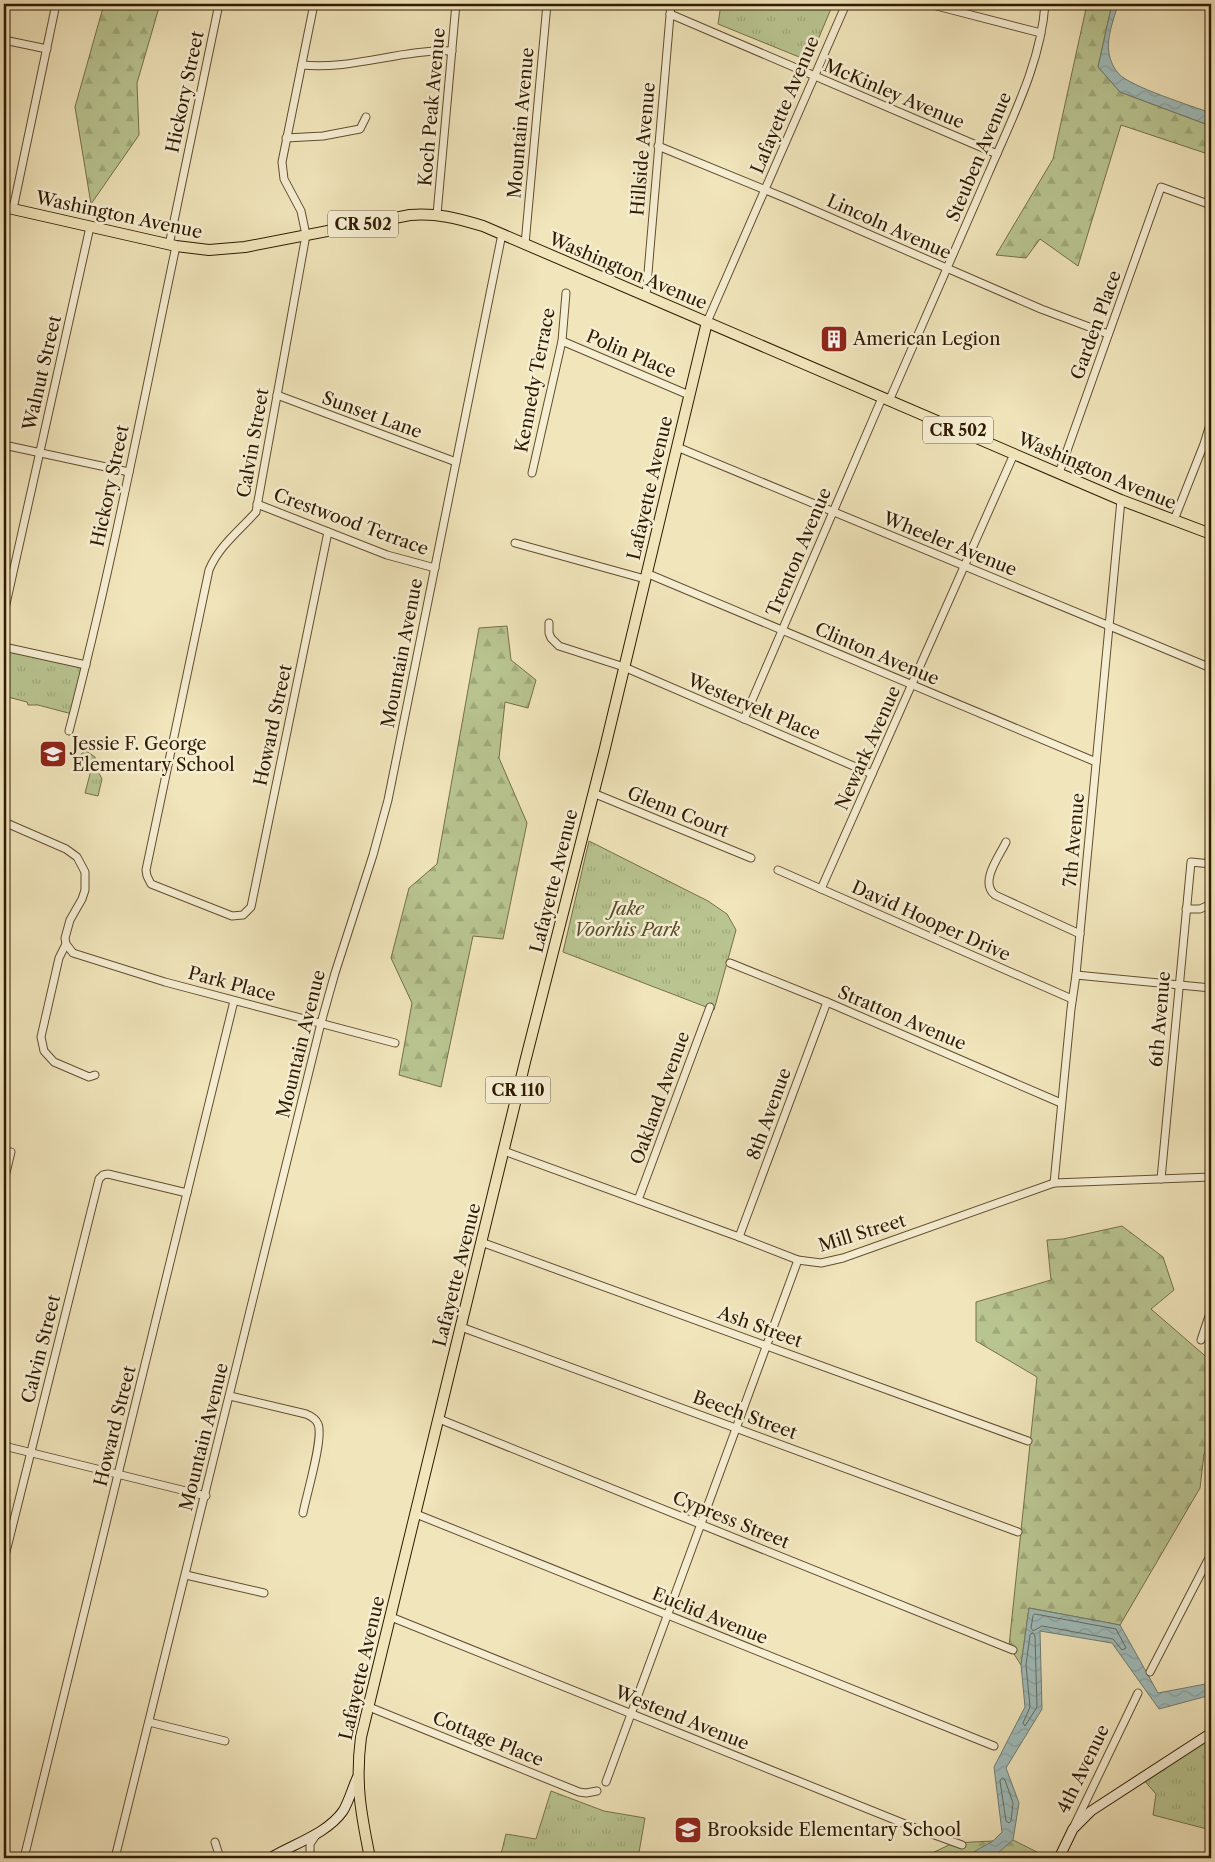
<svg xmlns="http://www.w3.org/2000/svg" width="1215" height="1862" viewBox="0 0 1215 1862" font-family="'Libre Caslon Text',serif">
<style>
.forest{fill:url(#forest-firs);stroke:#747048}
.park{fill:url(#park-tufts);stroke:#747048}
.water{fill:url(#water-waves);stroke:#727c70}
.lines{fill:none;stroke-linecap:round;stroke-linejoin:round}
.shore{stroke:#676c5e;stroke-width:1}
.minor-casing{stroke:#604e2f;stroke-width:9}
.secondary-casing{stroke:#2f1b00;stroke-width:11}
.primary-casing{stroke:#2f1b00;stroke-width:12}
.minor{stroke:#f6eed3;stroke-width:7}
.secondary{stroke:#f6eed3;stroke-width:9}
.primary{stroke:#f1e5bb;stroke-width:10}
.labels{text-anchor:middle;dominant-baseline:central;stroke-width:5;stroke-linejoin:round;paint-order:stroke}
.shield{fill:#f6eed3;stroke:#6b5a3f;stroke-width:1}
.shield-label{font-size:16px;font-weight:bold;fill:#2f1b00}
.street-label{font-size:18px;fill:#2f1b00;stroke:#f6eed3}
.poi-label{font-size:18px;fill:#2f1b00;stroke:#f6eed3;text-anchor:start}
.park-label{font-size:18px;font-style:italic;fill:#584e2c;stroke:#f6eed3}
</style>
<defs>
<pattern id="forest-firs" width="22" height="20" patternUnits="userSpaceOnUse" patternTransform="scale(1.25)"><rect width="22" height="20" fill="#b9c591"/><path d="M5 1l3.5 6h-7zM16 11l3.5 6h-7z" fill="#9fa97b"/></pattern>
<pattern id="park-tufts" width="24" height="20" patternUnits="userSpaceOnUse" patternTransform="scale(1.25)"><rect width="24" height="20" fill="#b9c591"/><path d="M3 7l-1-3M5 7V3M7 7l1-3M15 17l-1-3M17 17v-4M19 17l1-3" fill="none" stroke="#9fa97b"/></pattern>
<pattern id="water-waves" width="16" height="10" patternUnits="userSpaceOnUse" patternTransform="scale(1.25)"><rect width="16" height="10" fill="#9fbcbb"/><path d="M0 5q4-4 8 0t8 0" fill="none" stroke="#89a19f"/></pattern>
</defs>
<rect width="100%" height="100%" fill="#f1e5bb"/>
<filter id="stains"><feTurbulence type="fractalNoise" baseFrequency=".004" numOctaves="4"/><feColorMatrix values="0 0 0 0 .2 0 0 0 0 .09 0 0 0 0 .02 0 0 0 .5 -.17"/></filter>
<radialGradient id="worn" r=".72"><stop offset=".6" stop-color="#630" stop-opacity="0"/><stop offset="1" stop-color="#630" stop-opacity=".3"/></radialGradient>
<g class="forest">
<path d="M104 4H160L137 83 139 135 91 204 75 107Z"/>
<path d="M1087 4H1112L1098 67 1120 92 1211 126V155L1121 125 1078 266 1040 239 1026 258 996 255 1053 159Z"/>
<path d="M507 626 511 660 536 680 528 708 505 702 499 758 527 823 503 939 473 936 441 1087 399 1075 412 1003 391 958 409 888 437 864 479 628Z"/>
<path d="M1122 1226 1163 1257 1174 1290 1151 1309 1211 1361V1445L1204 1454 1200 1488 1120 1625 1029 1608 1021 1665 1009 1646 1037 1377 976 1341V1302L1051 1280 1047 1240 1063 1239Z"/>
<path d="M1013 1840 1043 1855 1041 1858H922L953 1843Z"/>
</g>
<g class="park">
<path d="M721 4H833L809 61 718 24Z"/>
<path d="M4 651 83 666 76 715 38 705H28L27 702 4 696Z"/>
<path d="M86 751 95 757 96 767 102 779 98 796 85 793 90 774 80 756 83 752Z"/>
<path d="M589 841 708 901 727 914 736 930 714 1010 563 952Z"/>
<path d="M1211 1733V1830L1153 1815 1156 1794 1142 1778Z"/>
<path d="M551 1791 604 1811 645 1818 638 1858H500L506 1834 536 1839Z"/>
</g>
<g class="water">
<path d="M1112 4H1118C1114 19 1106 38 1109 53 1110 60 1114 69 1119 74 1131 87 1192 106 1211 113V126L1120 92 1098 67Z"/>
<path d="M1029 1608 1120 1625 1158 1693 1211 1683V1695L1159 1709 1112 1643 1040 1631 1042 1709 1006 1768 1019 1803 1013 1840 992 1858H963L993 1841 1002 1832 994 1767 1025 1707 1021 1665Z"/>
</g>
<g class="lines">
<g class="shore">
<path d="M1035 1614 1116 1629 1126 1648 1122 1650 1113 1639 1042 1626 1033 1631 1031 1628 1033 1616Z"/>
<path d="M1033 1633 1035 1636 1037 1707 1025 1726 1023 1723 1030 1707 1026 1665 1030 1635Z"/>
<path d="M1003 1778 1005 1780 1013 1803 1011 1821 1009 1823 1006 1821 1000 1781Z"/>
</g>
<g class="minor-casing">
<g id="minor">
<path d="M314 4 282 162 284 179 301 211 306 235 256 512C239 531 219 546 209 570L146 870 147 876 151 884 232 916 243 915 251 907 328 532"/>
<path d="M929 4 1041 33"/>
<path d="M670 14 997 154"/>
<path d="M4 40 47 49"/>
<path d="M302 65C353 70 401 49 452 51"/>
<path d="M286 138 323 136 360 129 366 117"/>
<path d="M658 146 790 200 1041 309 1108 334"/>
<path d="M13 209 56 4"/>
<path d="M437 214 456 4"/>
<path d="M525 244 547 4"/>
<path d="M169 245 219 4"/>
<path d="M646 296 671 4"/>
<path d="M707 322 846 4"/>
<path d="M562 341 689 395"/>
<path d="M277 395 456 462"/>
<path d="M889 401C923 324 956 248 989 172 1012 118 1041 63 1045 4"/>
<path d="M4 445 129 472"/>
<path d="M677 447 1211 668"/>
<path d="M532 473 562 341 566 293"/>
<path d="M1059 473 1161 187 1211 205"/>
<path d="M257 504 387 555 435 568"/>
<path d="M1174 520 1204 444 1211 421"/>
<path d="M515 543 645 579"/>
<path d="M646 573 1096 762"/>
<path d="M4 613 90 227"/>
<path d="M549 623V633L551 638 559 646 624 667 872 774"/>
<path d="M4 647 86 665"/>
<path d="M744 719 882 398"/>
<path d="M69 731C111 571 142 408 176 246"/>
<path d="M593 793 751 858"/>
<path d="M4 822 66 849 77 857 85 872V890L82 899 70 920 65 938 66 944 59 958 41 1037 44 1051 54 1062 89 1077 95 1075"/>
<path d="M1006 842C999 857 979 882 995 895L1080 934"/>
<path d="M778 870 1072 999"/>
<path d="M821 889 1014 454"/>
<path d="M1186 909H1200L1211 904"/>
<path d="M66 944 73 953 165 982 395 1043"/>
<path d="M730 963 827 1002 1061 1103"/>
<path d="M1076 975 1211 988"/>
<path d="M504 1151 739 1237 798 1260 821 1263 843 1258 1054 1183 1211 1177"/>
<path d="M1161 1179 1191 862 1211 864"/>
<path d="M4 1181 11 1152"/>
<path d="M1054 1183 1071 1009 1076 975 1121 500"/>
<path d="M638 1200 710 1007"/>
<path d="M739 1237 827 1002"/>
<path d="M481 1242 1028 1441"/>
<path d="M461 1327 1018 1532"/>
<path d="M1201 1340 1211 1310"/>
<path d="M230 1396 306 1414C311 1416 316 1419 318 1424 324 1438 306 1496 303 1513"/>
<path d="M439 1419 1013 1650"/>
<path d="M4 1446 206 1496"/>
<path d="M416 1514 994 1746"/>
<path d="M4 1560 99 1179 103 1175 108 1174 187 1193"/>
<path d="M186 1575 264 1593"/>
<path d="M391 1617 910 1826 962 1845"/>
<path d="M1150 1672 1211 1554"/>
<path d="M369 1707 579 1792 586 1793 597 1791"/>
<path d="M149 1722 225 1741"/>
<path d="M606 1782 798 1260"/>
<path d="M1074 1826 1138 1693"/>
<path d="M215 1842 220 1858"/>
<path d="M24 1858 234 1001"/>
<path d="M115 1858 321 1023 335 973 373 855 388 800 502 234"/>
<path d="M310 1858V1844L316 1835"/>
</g>
</g>
<g class="secondary-casing">
<g id="secondary">
<path d="M270 1858C293 1844 327 1834 343 1811 349 1801 352 1789 357 1778"/>
<path d="M1059 1858 1073 1829 1091 1811 1211 1733"/>
</g>
</g>
<g class="primary-casing">
<g id="primary">
<path d="M4 207 176 246 209 250 245 247 410 215C438 213 456 218 483 226L1121 500 1211 534"/>
<path d="M370 1858C361 1814 355 1783 361 1737L525 1062 604 752 707 322"/>
</g>
</g>
<use href="#minor" class="minor"/>
<use href="#secondary" class="secondary"/>
<use href="#primary" class="primary"/>
</g>
<defs>
<g id="building-square" transform="scale(1.4375)"><rect x="-9" y="-9" width="18" height="18" rx="4" fill="#8f2418" stroke="#f6eed3"/><path d="M-4-6H4V6H1V3H-1V6H-4ZM-2.5-4.3h1.7v1.8h-1.7ZM.8-4.3h1.7v1.8H.8ZM-2.5-1h1.7V.8h-1.7ZM.8-1h1.7V.8H.8Z" fill="#fff"/></g>
<g id="school-square" transform="scale(1.4375)"><rect x="-9" y="-9" width="18" height="18" rx="4" fill="#8f2418" stroke="#f6eed3"/><path d="M0-5L7-2L0 1L-7-2ZM-4 1L0 2.5L4 1V4Q0 6-4 4Z" fill="#fff"/></g>
</defs>
<g fill-rule="evenodd">
<use href="#building-square" x="834" y="339"/>
<use href="#school-square" x="53" y="754"/>
<use href="#school-square" x="688" y="1830"/>
</g>
<g class="labels">
<g class="shield">
<rect x="328" y="210.5" width="70" height="27" rx="4"/>
<rect x="923" y="416.5" width="70" height="27" rx="4"/>
<rect x="485.5" y="1076.5" width="65" height="27" rx="4"/>
</g>
<g class="shield-label">
<text x="363" y="224">CR 502</text>
<text x="958" y="430">CR 502</text>
<text x="518" y="1090">CR 110</text>
</g>
<g class="street-label">
<text transform="translate(185 92) rotate(-78)">Hickory Street</text>
<text transform="translate(894 94) rotate(23)">McKinley Avenue</text>
<text transform="translate(785 105) rotate(-67)">Lafayette Avenue</text>
<text transform="translate(432 107) rotate(-85)">Koch Peak Avenue</text>
<text transform="translate(521 123) rotate(-85)">Mountain Avenue</text>
<text transform="translate(643 149) rotate(-85)">Hillside Avenue</text>
<text transform="translate(979 157) rotate(-67)">Steuben Avenue</text>
<text transform="translate(119 215) rotate(12)">Washington Avenue</text>
<text transform="translate(889 227) rotate(24)">Lincoln Avenue</text>
<text transform="translate(628 271) rotate(23)">Washington Avenue</text>
<text transform="translate(1096 325) rotate(-70)">Garden Place</text>
<text transform="translate(631 354) rotate(23)">Polin Place</text>
<text transform="translate(42 373) rotate(-77)">Walnut Street</text>
<text transform="translate(535 380) rotate(-79)">Kennedy Terrace</text>
<text transform="translate(372 415) rotate(20)">Sunset Lane</text>
<text transform="translate(253 443) rotate(-80)">Calvin Street</text>
<text transform="translate(1097 471) rotate(23)">Washington Avenue</text>
<text transform="translate(110 486) rotate(-78)">Hickory Street</text>
<text transform="translate(650 488) rotate(-77)">Lafayette Avenue</text>
<text transform="translate(351 522) rotate(20)">Crestwood Terrace</text>
<text transform="translate(950 544) rotate(22)">Wheeler Avenue</text>
<text transform="translate(799 552) rotate(-67)">Trenton Avenue</text>
<text transform="translate(402 653) rotate(-79)">Mountain Avenue</text>
<text transform="translate(877 654) rotate(23)">Clinton Avenue</text>
<text transform="translate(754 707) rotate(23)">Westervelt Place</text>
<text transform="translate(273 725) rotate(-78)">Howard Street</text>
<text transform="translate(868 748) rotate(-66)">Newark Avenue</text>
<text transform="translate(678 812) rotate(22)">Glenn Court</text>
<text transform="translate(1074 840) rotate(-85)">7th Avenue</text>
<text transform="translate(554 881) rotate(-76)">Lafayette Avenue</text>
<text transform="translate(931 921) rotate(24)">David Hooper Drive</text>
<text transform="translate(232 984) rotate(15)">Park Place</text>
<text transform="translate(902 1018) rotate(23)">Stratton Avenue</text>
<text transform="translate(1160 1019) rotate(-85)">6th Avenue</text>
<text transform="translate(301 1044) rotate(-76)">Mountain Avenue</text>
<text transform="translate(660 1098) rotate(-70)">Oakland Avenue</text>
<text transform="translate(769 1114) rotate(-70)">8th Avenue</text>
<text transform="translate(862 1233) rotate(-17)">Mill Street</text>
<text transform="translate(457 1275) rotate(-76)">Lafayette Avenue</text>
<text transform="translate(760 1327) rotate(20)">Ash Street</text>
<text transform="translate(41 1349) rotate(-76)">Calvin Street</text>
<text transform="translate(745 1415) rotate(20)">Beech Street</text>
<text transform="translate(115 1426) rotate(-76)">Howard Street</text>
<text transform="translate(204 1437) rotate(-76)">Mountain Avenue</text>
<text transform="translate(731 1520) rotate(22)">Cypress Street</text>
<text transform="translate(710 1616) rotate(22)">Euclid Avenue</text>
<text transform="translate(362 1668) rotate(-77)">Lafayette Avenue</text>
<text transform="translate(682 1718) rotate(22)">Westend Avenue</text>
<text transform="translate(488 1739) rotate(22)">Cottage Place</text>
<text transform="translate(1083 1769) rotate(-64)">4th Avenue</text>
</g>
<g class="poi-label">
<text x="853" y="339">American Legion</text>
<text x="72" y="744">Jessie F. George<tspan x="72" dy="21">Elementary School</tspan></text>
<text x="707" y="1830">Brookside Elementary School</text>
</g>
<g class="park-label">
<text x="627" y="909">Jake<tspan x="627" dy="21">Voorhis Park</tspan></text>
</g>
</g>
<rect width="1215" height="1862" fill="none" stroke="#f1e5bb" stroke-width="20"/>
<rect x="5" y="5" width="1205" height="1852" fill="none" stroke="#2f1b00" stroke-width="2.5"/>
<rect x="10" y="10" width="1195" height="1842" fill="none" stroke="#2f1b00"/>
<rect width="100%" height="100%" filter="url(#stains)"/>
<rect width="100%" height="100%" fill="url(#worn)"/>
</svg>
